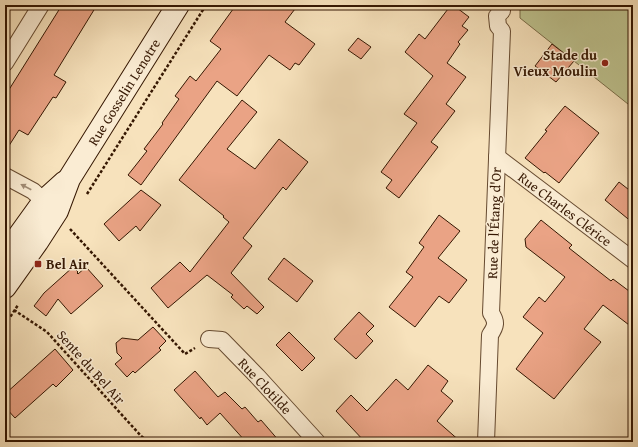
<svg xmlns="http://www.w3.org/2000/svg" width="638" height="447" viewBox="0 0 638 447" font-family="'Gentium Book Plus',serif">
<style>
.green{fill:#bec38f;stroke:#7a6d48}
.building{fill:#eaa385;stroke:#351702}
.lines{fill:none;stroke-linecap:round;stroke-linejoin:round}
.minor-casing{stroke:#664a30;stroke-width:18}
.secondary-casing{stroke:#351702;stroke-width:24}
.path{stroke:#351702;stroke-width:2.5;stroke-dasharray:3 2;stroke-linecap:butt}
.minor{stroke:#faecd3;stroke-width:16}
.secondary{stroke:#faecd3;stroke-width:22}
.oneway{fill:#a18c75}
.poi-dot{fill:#8f2418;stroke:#faecd3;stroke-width:1.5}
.labels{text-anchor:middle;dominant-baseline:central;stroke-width:3;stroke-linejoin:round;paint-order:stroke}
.poi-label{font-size:14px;font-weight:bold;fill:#351702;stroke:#faecd3;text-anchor:end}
.street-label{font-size:14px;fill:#351702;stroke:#faecd3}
</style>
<rect width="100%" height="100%" fill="#f7e2bc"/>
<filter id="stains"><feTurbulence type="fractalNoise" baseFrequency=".005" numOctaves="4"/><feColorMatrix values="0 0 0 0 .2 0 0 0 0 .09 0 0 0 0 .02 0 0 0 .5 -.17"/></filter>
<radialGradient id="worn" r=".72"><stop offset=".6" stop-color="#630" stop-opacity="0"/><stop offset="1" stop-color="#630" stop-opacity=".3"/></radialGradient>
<path class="green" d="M520 5H633V108L520 18Z"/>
<g class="building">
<path d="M62 5H97L54 75 66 82 56 98 53 97 28 135 19 130 5 152V96Z"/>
<path d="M236 5H298L285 22 315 44 299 65 295 63 290 70 269 55 237 96 217 81 141 185 128 175 147 151 144 149 163 124 162 123 179 99 175 96 190 76 196 81 221 49 210 41Z"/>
<path d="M451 5H453L469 17 462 26 468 30 458 42 460 44 447 63 466 77 446 104 455 111 431 142 438 147 399 198 386 188 392 180 381 172 417 123 404 114 433 76 405 52 419 34 425 39Z"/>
<path d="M358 38 371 47 361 59 348 50Z"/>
<path d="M552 44 574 61 556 82 535 66Z"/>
<path d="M242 100 257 112 227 149 255 169 279 139 308 162 286 190 283 187 243 238 252 246 231 273 264 307 257 314 247 306 244 309 231 297 233 295 207 275 168 308 151 288 180 262 190 272 229 222 223 217 224 216 179 180Z"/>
<path d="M565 106 599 133 559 183 545 172 544 173 525 158 547 131 545 130Z"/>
<path d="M619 182 633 193V223L605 200Z"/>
<path d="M141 190 161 205 140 231 136 226 119 241 104 224Z"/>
<path d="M439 215 460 231 438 258 467 280 449 303 439 296 415 327 389 307 413 277 406 272 424 247 419 243Z"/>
<path d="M541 220 572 245 569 248 611 281 613 279 633 294V328L603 305 584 329 601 342 554 399 516 369 543 333 523 317 539 297 545 302 565 277 526 247 525 239Z"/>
<path d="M284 258 313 281 297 302 268 279Z"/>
<path d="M73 267 78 272 77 273 78 274 86 267 103 286 71 314 58 299 46 316 34 306 44 293Z"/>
<path d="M359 312 374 326 366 334 373 341 356 359 334 339Z"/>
<path d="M153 327 166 341 159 348 161 350 135 373 133 371 127 377 115 364 122 358 117 353 116 343 122 338 138 340Z"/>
<path d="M289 332 315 358 302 371 276 345Z"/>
<path d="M55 349 73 370 56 387 53 384 15 418 5 407V394Z"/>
<path d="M428 365 448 381 441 391 453 401 437 421 461 442H365L336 411 351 395 367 411 396 379 408 390Z"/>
<path d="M195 371 218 397 225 392 242 409 245 407 258 422 261 420 280 442H246L220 413 207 425 201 417 200 419 174 390Z"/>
</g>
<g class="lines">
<g class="minor-casing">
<g id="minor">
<path d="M5 63 41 5"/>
<path d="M497 157 633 260"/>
<path d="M5 176 33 191 44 201 42 211"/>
<path d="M209 339 222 340 257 376 317 442"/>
<path d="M486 442 490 335C496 326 497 322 491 313L502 31 498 26 497 16 502 11V5"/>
</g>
</g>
<g class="secondary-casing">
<g id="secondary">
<path d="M5 255 44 201 65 182"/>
<path d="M5 287 37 242 57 211 69 179 178 5"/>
</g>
</g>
<g class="path">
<path d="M87 194 206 5"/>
<path d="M70 229 185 354 195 348"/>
<path d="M14 310 47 332 141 436 149 442"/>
<path d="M5 325 18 305"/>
</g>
<use href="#minor" class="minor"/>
<use href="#secondary" class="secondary"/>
</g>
<defs><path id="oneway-solid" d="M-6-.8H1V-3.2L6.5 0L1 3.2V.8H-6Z"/></defs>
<use class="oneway" href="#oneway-solid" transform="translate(26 187) rotate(-152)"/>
<g class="poi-dot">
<circle cx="605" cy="63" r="4"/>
<rect x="34" y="260" width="8" height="8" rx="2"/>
</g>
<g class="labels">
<g class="poi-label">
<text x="597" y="55">Stade du<tspan x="597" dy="16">Vieux Moulin</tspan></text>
<text x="46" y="264" text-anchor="start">Bel Air</text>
</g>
<g class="street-label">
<text transform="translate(124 92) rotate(-58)">Rue Gosselin Lenotre</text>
<text transform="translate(565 209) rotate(37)">Rue Charles Clérice</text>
<text transform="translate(494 223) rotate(-88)">Rue de l'Étang d'Or</text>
<text transform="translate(91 367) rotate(48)">Sente du Bel Air</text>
<text transform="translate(265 386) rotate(47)">Rue Clotilde</text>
</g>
</g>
<rect width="638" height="447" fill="none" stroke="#f7e2bc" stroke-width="20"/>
<rect x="6" y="6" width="626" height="435" fill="none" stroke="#351702" stroke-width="2"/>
<rect x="10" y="10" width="618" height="427" fill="none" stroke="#351702"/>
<rect width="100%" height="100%" filter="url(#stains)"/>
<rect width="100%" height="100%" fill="url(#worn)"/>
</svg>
